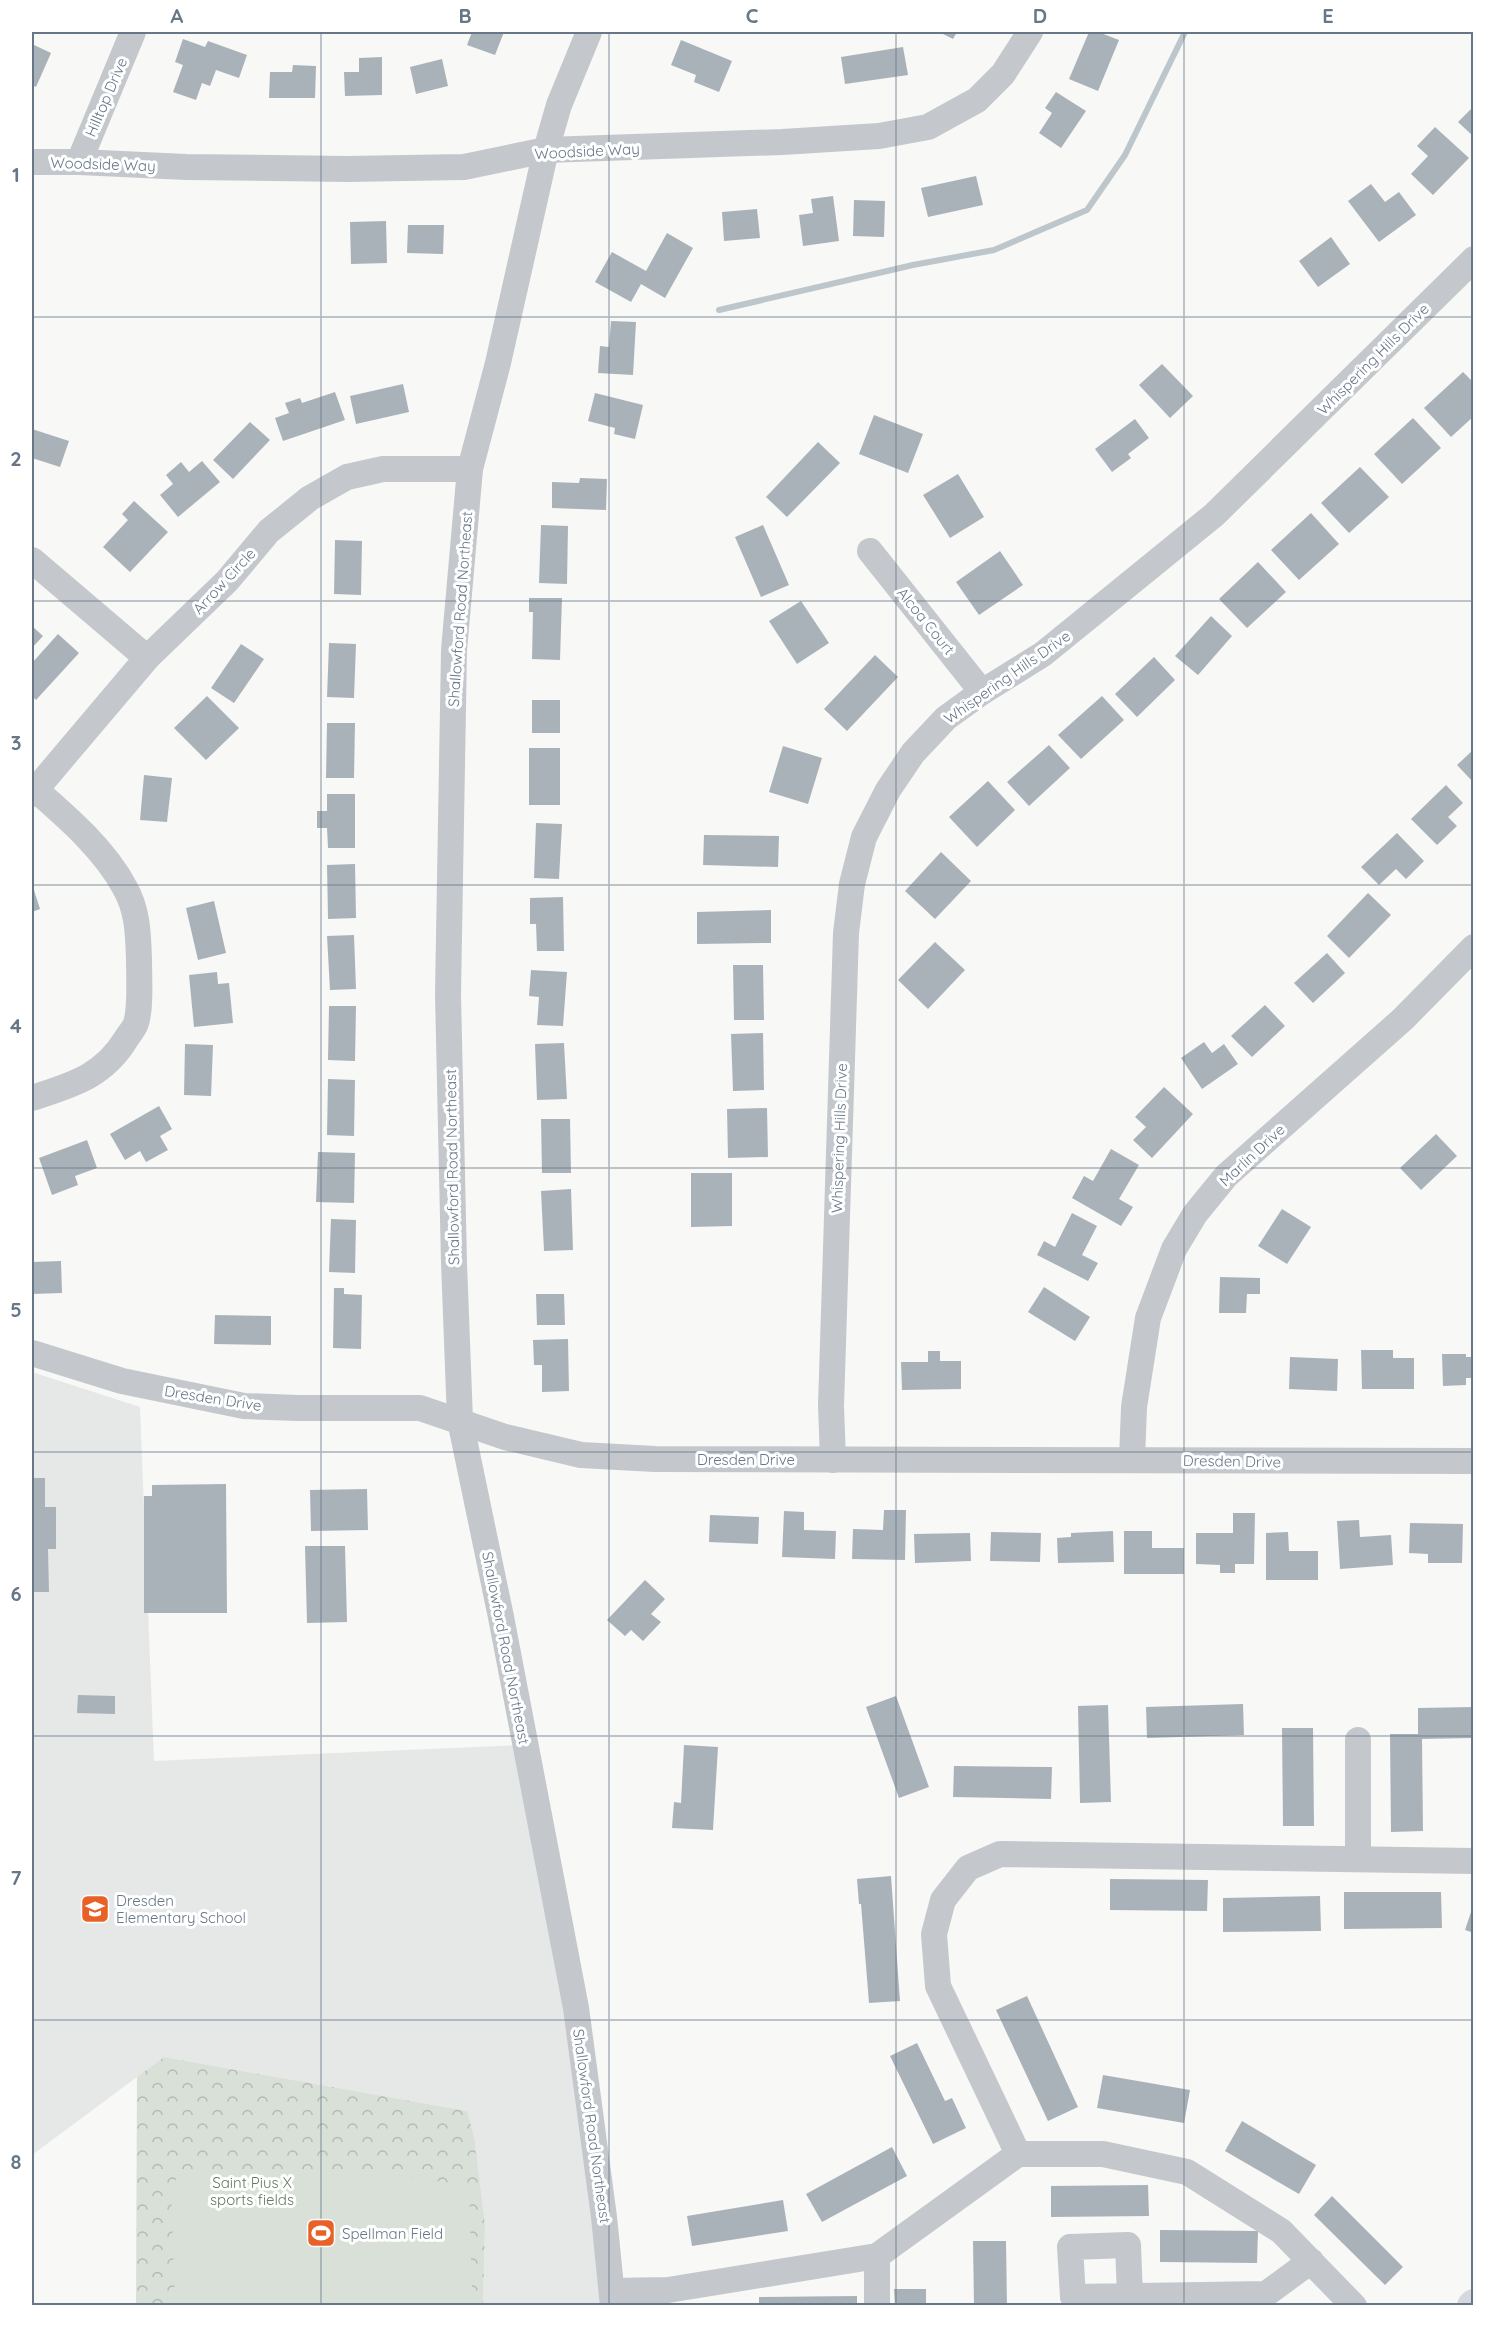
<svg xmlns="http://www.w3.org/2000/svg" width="1505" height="2337" viewBox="0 0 1505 2337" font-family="Quicksand,sans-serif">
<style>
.built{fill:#e6e7e7}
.park{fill:url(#park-crowns)}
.pitch{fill:#d9e0d7}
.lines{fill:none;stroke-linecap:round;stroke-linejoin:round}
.stream{stroke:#bcc6cb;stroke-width:6}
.building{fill:#aab2b9}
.minor{stroke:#c4c8cc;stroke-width:26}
.major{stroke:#d5d9de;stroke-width:32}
.grid{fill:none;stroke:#677788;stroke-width:1.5;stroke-opacity:0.55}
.labels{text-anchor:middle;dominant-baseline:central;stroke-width:6;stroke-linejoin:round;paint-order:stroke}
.street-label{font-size:15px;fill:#677788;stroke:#fff}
.poi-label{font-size:15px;fill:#677788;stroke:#fff;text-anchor:start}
.park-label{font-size:15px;fill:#657962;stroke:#fff}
.neatline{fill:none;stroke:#677788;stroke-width:2}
.grid-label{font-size:20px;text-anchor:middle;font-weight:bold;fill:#677788}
</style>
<defs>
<pattern id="park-crowns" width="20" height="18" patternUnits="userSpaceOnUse" patternTransform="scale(1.5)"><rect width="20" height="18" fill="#d9e0d7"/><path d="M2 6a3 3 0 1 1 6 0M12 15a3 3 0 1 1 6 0" fill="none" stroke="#b4bab4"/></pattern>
</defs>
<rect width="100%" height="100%" fill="#f8f8f6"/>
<path class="built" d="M32 1372 140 1407 154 1761 519 1745 618 2305H483L485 2226 466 2111 164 2057 32 2155Z"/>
<path class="park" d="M164 2057 467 2111 474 2137 485 2226 483 2305 136 2306 137 2077Z"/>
<path class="pitch" d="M391 2174 469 2186 472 2290 464 2305H175L171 2186 178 2177Z"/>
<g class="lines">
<path class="stream" d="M719 310 913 265 994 250 1087 210 1125 155 1185 32"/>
</g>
<g class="building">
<path d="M472 32H504L495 55 467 45Z"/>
<path d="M939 32H957L953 39Z"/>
<path d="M1089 32H1098L1119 40 1098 91 1069 79Z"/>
<path d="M183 39 205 47 208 41 247 55 239 78 216 70 210 86 202 83 196 100 173 92 183 65 175 62Z"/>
<path d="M681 40 732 61 719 92 694 82 696 75 671 65Z"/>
<path d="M32 44 51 53 36 87 32 85Z"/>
<path d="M903 47 908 75 845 84 841 57Z"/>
<path d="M382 57V95L345 96 344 72H359V58Z"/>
<path d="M442 59 448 86 416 94 410 67Z"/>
<path d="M293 65 316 66 315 98H269L270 72H292Z"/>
<path d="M1056 92 1086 111 1061 148 1039 133 1052 113 1045 108Z"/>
<path d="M1474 106V137L1458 122Z"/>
<path d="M1435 127 1469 158 1433 195 1411 174 1428 156 1417 146Z"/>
<path d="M976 176 983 205 928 217 921 188Z"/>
<path d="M1371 184 1385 202 1399 192 1416 215 1379 242 1348 201Z"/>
<path d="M833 196 839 241 803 246 799 215 813 213 811 199Z"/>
<path d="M854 200 885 201 884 237 853 236Z"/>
<path d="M757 209 760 238 724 241 722 212Z"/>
<path d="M386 221 387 263 351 264 350 222Z"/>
<path d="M408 225H444L443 254 407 253Z"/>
<path d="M667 233 693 248 665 298 641 284 631 302 595 282 612 252 646 271Z"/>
<path d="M1331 237 1350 264 1318 287 1299 261Z"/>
<path d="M611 321 636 322 633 375 598 373 600 346 609 347Z"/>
<path d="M1162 364 1193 396 1170 418 1139 385Z"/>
<path d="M1463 372 1474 383V416L1451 437 1424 408Z"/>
<path d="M403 384 409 412 356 424 350 396Z"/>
<path d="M335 392 345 420 283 441 275 418 289 413 285 403 300 398 302 403Z"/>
<path d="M595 393 643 405 635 439 614 434 615 428 588 421Z"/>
<path d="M874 415 923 434 908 473 859 454Z"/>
<path d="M1413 418 1441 448 1402 484 1374 454Z"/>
<path d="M1135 419 1149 438 1128 454 1131 458 1112 472 1095 449Z"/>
<path d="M250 422 270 440 233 479 213 460Z"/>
<path d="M32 429 69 441 60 467 32 458Z"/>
<path d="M818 442 840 463 787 517 766 497Z"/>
<path d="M202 461 220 482 178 517 160 495 173 484 166 475 181 462 189 472Z"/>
<path d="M1360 467 1389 497 1349 533 1321 503Z"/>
<path d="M958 474 984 517 950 538 923 495Z"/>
<path d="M580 478 607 479 606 510 552 508V482L579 483Z"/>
<path d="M134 501 168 532 130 572 103 547 128 520 122 514Z"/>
<path d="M1311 513 1339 544 1299 580 1271 550Z"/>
<path d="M541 525 568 526 567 584 539 583Z"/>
<path d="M763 525 789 585 761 597 735 537Z"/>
<path d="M335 540 362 541 361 595 334 594Z"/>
<path d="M1000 551 1023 585 979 615 956 582Z"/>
<path d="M1258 562 1286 592 1247 628 1219 599Z"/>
<path d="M529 598H562L560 660 532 659 533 612H529Z"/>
<path d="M801 601 829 643 797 664 769 621Z"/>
<path d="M1211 616 1232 636 1198 675 1175 656Z"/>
<path d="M32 626 43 636 32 648Z"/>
<path d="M58 634 79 653 36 700 32 696V663Z"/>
<path d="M329 643 356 644 354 698 327 697Z"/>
<path d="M241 644 264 659 234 703 211 688Z"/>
<path d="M875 655 898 677 847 731 824 709Z"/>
<path d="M1154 657 1175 680 1137 717 1115 694Z"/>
<path d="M207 696 239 728 206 760 174 728Z"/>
<path d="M1102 696 1124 720 1081 759 1058 735Z"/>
<rect x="532" y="700" width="28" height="33"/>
<path d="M327 723H355L354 778H326Z"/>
<path d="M1049 745 1070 768 1029 806 1007 782Z"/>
<path d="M783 746 822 758 808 804 769 792Z"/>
<rect x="529" y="748" width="31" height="57"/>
<path d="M1474 749V783L1457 765Z"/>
<path d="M144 775 172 778 167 822 140 820Z"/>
<path d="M988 781 1015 810 977 847 949 817Z"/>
<path d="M1446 785 1463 803 1448 817 1457 826 1437 845 1411 819Z"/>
<path d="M327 794H355V848H328L327 828H317V811H327Z"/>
<path d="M536 823 562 824 559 879 534 878Z"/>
<path d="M1397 833 1424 861 1406 879 1396 869 1379 885 1361 867Z"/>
<path d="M704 835 779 836 778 867 703 865Z"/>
<path d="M941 852 971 881 935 919 905 891Z"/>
<path d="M355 864 356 918 328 919 327 865Z"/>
<path d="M32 884 40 909 32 912Z"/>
<path d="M1368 893 1391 915 1349 958 1327 936Z"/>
<path d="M563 897 564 951H537L536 924H530V898Z"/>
<path d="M214 901 226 953 198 960 186 908Z"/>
<path d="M771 910V943L697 944V912Z"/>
<path d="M354 935 356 989 330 990 327 936Z"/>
<path d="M935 942 965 970 928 1009 898 980Z"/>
<path d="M1327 953 1345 973 1313 1003 1294 983Z"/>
<path d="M733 965H763L764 1020H734Z"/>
<path d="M531 970 567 972 563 1026 537 1025 539 997 529 996Z"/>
<path d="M217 972 218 984 229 983 233 1023 194 1027 189 975Z"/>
<path d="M1265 1005 1285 1026 1252 1057 1231 1036Z"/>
<path d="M329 1006H356L355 1061 328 1060Z"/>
<path d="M763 1033 764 1090 733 1091 731 1034Z"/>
<path d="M1204 1042 1212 1053 1224 1044 1238 1064 1202 1089 1181 1058Z"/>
<path d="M564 1043 567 1099 537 1100 535 1044Z"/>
<path d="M185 1044 213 1045 211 1096 184 1095Z"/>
<path d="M328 1079 355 1080 354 1136 327 1135Z"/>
<path d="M1164 1087 1193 1114 1152 1158 1133 1140 1146 1127 1135 1117Z"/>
<path d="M159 1106 172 1129 160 1136 168 1150 146 1162 140 1151 125 1160 110 1134Z"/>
<path d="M767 1108 768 1157 728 1158 727 1109Z"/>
<path d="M541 1119H570L571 1173H542Z"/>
<path d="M1436 1134 1457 1156 1421 1190 1400 1168Z"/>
<path d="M87 1140 97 1168 75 1176 78 1185 52 1195 39 1158Z"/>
<path d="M1111 1149 1139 1165 1119 1199 1133 1207 1121 1226 1072 1198 1084 1176 1093 1181Z"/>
<path d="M318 1152 355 1153 354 1203 316 1202Z"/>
<path d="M691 1173H732V1226L691 1227Z"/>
<path d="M571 1189 573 1250 544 1251 541 1191Z"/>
<path d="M1282 1209 1311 1227 1287 1264 1258 1246Z"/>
<path d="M1072 1213 1097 1226 1082 1255 1098 1263 1088 1281 1037 1255 1044 1241 1055 1247Z"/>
<path d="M331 1219 356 1220 355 1273 329 1272Z"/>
<path d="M61 1261 62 1293 32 1294V1262Z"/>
<path d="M1220 1277 1260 1278V1294H1247L1246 1313H1219Z"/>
<path d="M1044 1287 1090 1317 1075 1341 1028 1312Z"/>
<path d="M334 1288H344V1294L362 1295 361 1349 333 1348Z"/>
<path d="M536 1294H564L565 1325H537Z"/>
<path d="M215 1315 271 1316V1345L214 1344Z"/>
<path d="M568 1339 569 1391 542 1392V1365H534L533 1340Z"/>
<path d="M1361 1350H1393V1358H1414V1389H1362Z"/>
<path d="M928 1351H940V1361H961V1389L902 1390 901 1362H928Z"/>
<path d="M1442 1354H1466V1357H1474V1378H1466V1385L1443 1386Z"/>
<path d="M1290 1357 1338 1359 1337 1391 1289 1389Z"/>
<path d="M32 1478H45V1507H56V1549H48L49 1592H32Z"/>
<path d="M226 1484 227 1613H144V1496H152V1485Z"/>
<path d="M367 1489 368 1530 311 1531 310 1490Z"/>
<path d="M884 1510H906L905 1560 852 1559 853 1529 883 1530Z"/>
<path d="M784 1511 804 1512V1530L836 1531 835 1559 782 1557Z"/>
<path d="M1233 1513H1255L1254 1564H1235V1573H1220V1565L1196 1564V1533H1233Z"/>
<path d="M710 1515 759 1517 758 1544 709 1542Z"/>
<path d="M1359 1520 1360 1537 1391 1535 1393 1565 1340 1569 1337 1521Z"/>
<path d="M1410 1523 1463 1524 1462 1563H1428V1554L1409 1553Z"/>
<path d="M1113 1531 1114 1562 1058 1563 1057 1538 1071 1537V1533Z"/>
<path d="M1124 1531H1152V1548H1184V1574H1124Z"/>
<path d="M991 1532 1041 1533 1040 1562 990 1561Z"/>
<path d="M1288 1532 1289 1551H1318V1580H1266V1533Z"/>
<path d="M970 1533 971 1561 915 1563 914 1534Z"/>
<path d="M305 1546H345L347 1622 307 1623Z"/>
<path d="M645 1580 665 1599 651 1614 661 1622 643 1641 631 1630 625 1636 607 1620Z"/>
<path d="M78 1695 115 1696V1714L77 1713Z"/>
<path d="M896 1696 929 1787 899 1798 866 1707Z"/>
<path d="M1243 1704 1244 1735 1147 1738 1146 1707Z"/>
<path d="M1108 1705 1111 1802 1080 1803 1078 1706Z"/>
<path d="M1474 1707V1738L1422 1739 1423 1831 1391 1832 1390 1734H1418V1708Z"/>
<path d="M1282 1728H1313L1314 1826H1283Z"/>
<path d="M684 1745 718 1747 713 1830 672 1828 674 1802 681 1803Z"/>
<path d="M954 1766 1052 1767 1051 1799 953 1797Z"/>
<path d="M891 1876 900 2001 869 2003 861 1904H859L857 1879Z"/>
<path d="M1110 1879 1208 1880 1207 1911 1110 1910Z"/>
<path d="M1344 1892H1441L1442 1928 1344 1929Z"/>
<path d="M1320 1896 1321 1931 1223 1932V1898Z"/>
<path d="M1474 1903V1933L1465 1930Z"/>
<path d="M1027 1996 1078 2107 1048 2121 996 2010Z"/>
<path d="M917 2043 945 2101 952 2098 966 2128 933 2144 890 2056Z"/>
<path d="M1103 2075 1190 2090 1184 2123 1097 2108Z"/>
<path d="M1242 2121 1316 2165 1299 2194 1225 2151Z"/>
<path d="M892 2147 907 2176 822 2222 806 2194Z"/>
<path d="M1148 2185 1149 2216 1051 2217V2186Z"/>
<path d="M1332 2196 1403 2267 1385 2285 1314 2215Z"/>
<path d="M783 2200 788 2231 692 2246 687 2216Z"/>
<path d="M1160 2230 1258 2231 1257 2263 1160 2262Z"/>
<path d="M973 2241H1006L1007 2306H974Z"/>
<path d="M894 2289H926V2306H895Z"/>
<path d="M857 2296V2306H759V2297Z"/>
</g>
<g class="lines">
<g class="minor">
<path d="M589 32 559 105 546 150 498 363 470 469 454 650 448 994 454 1263 460 1420 501 1617 576 2008 604 2217 613 2306"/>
<path d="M32 162H79L186 167 347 169 464 167 546 150 782 142 879 136 928 127 977 100 1003 74 1030 32"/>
<path d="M79 162 133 32"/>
<path d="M870 551 982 692"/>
<path d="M32 560 147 658"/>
<path d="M32 794 147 658 227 581 269 531 310 498 347 477 383 469H470"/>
<path d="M32 1098C71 1085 103 1077 126 1039 129 1034 134 1029 136 1023 141 1008 139 976 139 959 138 934 138 911 125 888 105 850 68 818 36 790"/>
<path d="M32 1353 122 1381 244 1406 298 1408H420L505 1437 581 1455 655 1459 1474 1461"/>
<path d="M1132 1459 1134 1407 1148 1318 1174 1249 1195 1214 1226 1176 1403 1019 1474 947"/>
<path d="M833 1460 831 1406 846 933 852 884 864 837 888 790 913 753 946 718 982 692 1043 654 1214 515 1474 259"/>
<path d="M1358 1740V1859"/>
<path d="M1018 2154 938 1986 934 1934 943 1900 968 1868 1000 1854 1474 1861"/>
<path d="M877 2256V2306"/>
<path d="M612 2291 668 2290 877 2256 1018 2154H1103L1187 2172 1281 2231 1354 2306"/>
<path d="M1130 2296 1128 2245 1070 2247 1073 2297 1266 2294 1311 2261"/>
</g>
<path class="major" d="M1473 2306 1474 2305"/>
</g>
<path class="grid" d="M321 32V2306M609 32V2306M896 32V2306M1184 32V2306M32 317H1474M32 601H1474M32 885H1474M32 1168H1474M32 1452H1474M32 1736H1474M32 2020H1474"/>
<defs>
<g id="school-square" transform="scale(1.5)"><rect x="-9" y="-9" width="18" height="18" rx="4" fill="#e86127" stroke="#fff"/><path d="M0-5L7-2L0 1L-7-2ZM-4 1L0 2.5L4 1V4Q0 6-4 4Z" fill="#fff"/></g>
<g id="stadium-square" transform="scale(1.5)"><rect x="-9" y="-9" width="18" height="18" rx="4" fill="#e86127" stroke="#fff"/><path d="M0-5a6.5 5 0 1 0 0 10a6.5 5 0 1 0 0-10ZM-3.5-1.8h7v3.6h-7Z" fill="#fff"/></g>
</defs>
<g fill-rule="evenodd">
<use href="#school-square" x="95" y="1909"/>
<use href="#stadium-square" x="321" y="2233"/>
</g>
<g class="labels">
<g class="street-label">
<text transform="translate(106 97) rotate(-67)">Hilltop Drive</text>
<text transform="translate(587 151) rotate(-3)">Woodside Way</text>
<text transform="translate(103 164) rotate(2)">Woodside Way</text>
<text transform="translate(1373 359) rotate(-45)">Whispering Hills Drive</text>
<text transform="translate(224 581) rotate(-47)">Arrow Circle</text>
<text transform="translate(460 609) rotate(-86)">Shallowford Road Northeast</text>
<text transform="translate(926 621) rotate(51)">Alcoa Court</text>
<text transform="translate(1007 677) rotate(-35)">Whispering Hills Drive</text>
<text transform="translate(839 1138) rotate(-88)">Whispering Hills Drive</text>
<text transform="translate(1252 1155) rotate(-43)">Marlin Drive</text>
<text transform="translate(452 1167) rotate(-91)">Shallowford Road Northeast</text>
<text transform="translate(213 1398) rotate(9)">Dresden Drive</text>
<text x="746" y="1459">Dresden Drive</text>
<text transform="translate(1232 1461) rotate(1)">Dresden Drive</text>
<text transform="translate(506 1648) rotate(79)">Shallowford Road Northeast</text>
<text transform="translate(592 2126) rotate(82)">Shallowford Road Northeast</text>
</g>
<g class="poi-label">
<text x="116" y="1900">Dresden<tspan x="116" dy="17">Elementary School</tspan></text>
<text x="342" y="2233">Spellman Field</text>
</g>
<g class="park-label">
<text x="252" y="2182">Saint Pius X<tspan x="252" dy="17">sports fields</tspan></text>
</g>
</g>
<rect width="1505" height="2337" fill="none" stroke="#ffffff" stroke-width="66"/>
<rect x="33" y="33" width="1439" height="2271" class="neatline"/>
<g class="grid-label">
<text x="177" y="23">A</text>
<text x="465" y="23">B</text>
<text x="752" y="23">C</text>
<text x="1040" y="23">D</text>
<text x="1328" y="23">E</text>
<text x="16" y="182">1</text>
<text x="16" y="466">2</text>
<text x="16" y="750">3</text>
<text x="16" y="1033">4</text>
<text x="16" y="1317">5</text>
<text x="16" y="1601">6</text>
<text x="16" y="1885">7</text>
<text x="16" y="2169">8</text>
</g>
</svg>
